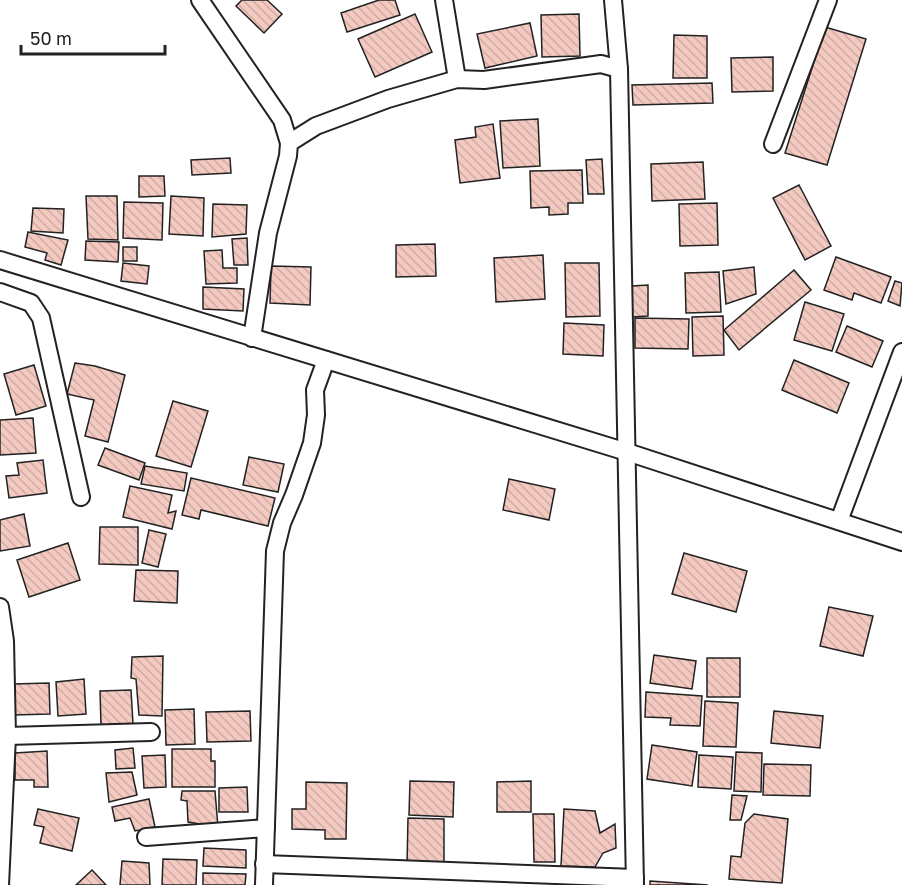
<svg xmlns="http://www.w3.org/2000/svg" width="902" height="885" viewBox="0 0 902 885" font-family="'Golos Text',sans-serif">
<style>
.building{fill:url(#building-back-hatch);stroke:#222;stroke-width:1.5}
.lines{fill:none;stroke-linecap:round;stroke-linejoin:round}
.minor-casing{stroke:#222;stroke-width:20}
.minor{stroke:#fff;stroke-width:16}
</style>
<defs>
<pattern id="building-back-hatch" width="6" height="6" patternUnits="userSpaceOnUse" patternTransform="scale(1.5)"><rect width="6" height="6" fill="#f3c9c0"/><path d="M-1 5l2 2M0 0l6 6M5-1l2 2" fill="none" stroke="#d0aca5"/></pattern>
</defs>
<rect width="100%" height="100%" fill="#fff"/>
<g class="building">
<path d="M242 0H267L282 14 264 33 236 6Z"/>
<path d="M379 0H395L400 15 347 32 341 13Z"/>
<path d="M415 14 432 52 375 77 358 39Z"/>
<path d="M579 14 580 56 542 57 541 15Z"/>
<path d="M530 23 537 56 485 68 477 34Z"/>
<path d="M825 27 866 39 827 165 785 153Z"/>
<path d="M674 35 707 36V78H673Z"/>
<path d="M773 57V91L732 92 731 58Z"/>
<path d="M712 83 713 103 633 105 632 85Z"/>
<path d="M538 119 540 166 503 168 500 121Z"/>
<path d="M493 124 500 178 460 183 455 140 476 137 475 127Z"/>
<path d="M230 158 231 173 192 175 191 160Z"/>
<path d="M602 159 604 194H588L586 160Z"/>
<path d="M703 162 705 199 652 201 651 164Z"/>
<path d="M582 170 583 203H568V214L549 215V207L531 208 530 171Z"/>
<path d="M139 176H164L165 196 139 197Z"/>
<path d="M799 185 831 246 805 260 773 198Z"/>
<path d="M86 196H117L118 240 88 239Z"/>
<path d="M171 196 204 198 203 236 169 234Z"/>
<path d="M124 202 163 203 162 240 123 238Z"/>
<path d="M717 203 718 245 680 246 679 204Z"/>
<path d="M213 204 247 205 246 234 212 237Z"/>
<path d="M33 208 64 209 63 233 31 231Z"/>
<path d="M28 232 68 240 61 265 45 260 47 253 25 247Z"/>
<path d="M247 238 248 265H234L232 239Z"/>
<path d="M86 241 119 242 118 262 85 260Z"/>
<path d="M435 244 436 276 396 277V245Z"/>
<rect x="123" y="247" width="14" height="14"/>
<path d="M222 250 223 268H237V283L206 284 204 251Z"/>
<path d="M543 255 545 299 496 302 494 258Z"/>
<path d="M836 257 891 277 881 303 854 293 852 300 824 290Z"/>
<path d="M123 263 149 266 147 284 121 281Z"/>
<path d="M565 263H599L600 316 566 317Z"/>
<path d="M271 266 311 267 310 305 270 303Z"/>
<path d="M754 267 756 294 726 304 723 271Z"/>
<path d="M794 270 811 290 739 350 724 330Z"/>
<path d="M719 272 721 312 686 313 685 273Z"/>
<path d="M895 281 902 283 900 306 888 301Z"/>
<path d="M648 285V316L632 317V286Z"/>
<path d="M203 287 244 289 243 311 203 309Z"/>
<path d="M805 302 844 314 832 351 794 340Z"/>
<path d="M723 316 724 355 693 356 692 317Z"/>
<path d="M635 318 689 319 688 349 635 348Z"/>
<path d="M564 323 604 325 603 356 563 354Z"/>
<path d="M847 326 883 341 872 367 836 352Z"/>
<path d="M794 360 849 383 837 413 782 390Z"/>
<path d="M75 363 95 366 125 375 108 442 85 436 94 400 67 394Z"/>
<path d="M34 365 46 406 16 415 4 374Z"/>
<path d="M173 401 208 411 191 467 156 456Z"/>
<path d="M33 418 36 453 0 455V420Z"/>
<path d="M105 448 145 463 139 480 98 465Z"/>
<path d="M249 457 284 464 278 492 243 485Z"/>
<path d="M43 460 47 493 9 498 6 476 19 475 17 463Z"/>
<path d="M145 466 187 473 184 491 141 484Z"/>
<path d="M191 478 275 498 268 526 201 510 199 519 182 515Z"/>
<path d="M509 479 555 489 549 520 503 510Z"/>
<path d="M130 486 172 495 168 513 176 511 172 529 123 517Z"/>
<path d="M24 514 30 546 0 551V520Z"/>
<path d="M100 527H138V565L99 564Z"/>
<path d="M149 530 166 534 158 567 142 563Z"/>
<path d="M68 543 80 580 29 597 17 560Z"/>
<path d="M684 553 747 571 736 612 672 594Z"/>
<path d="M136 570 178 571 177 603 134 601Z"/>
<path d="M829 607 873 616 863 656 820 646Z"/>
<path d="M654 655 696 661 692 689 650 683Z"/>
<path d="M163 656 162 716 139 715 136 679 131 678 132 657Z"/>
<rect x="707" y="658" width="33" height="39"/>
<path d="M84 679 86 714 58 716 56 682Z"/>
<path d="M49 683 50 714 14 715 13 684Z"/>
<path d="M131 690 133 724 101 725 100 691Z"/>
<path d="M646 692 702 696 700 726 670 725 671 718 645 717Z"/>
<path d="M705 701 738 703 736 747 703 746Z"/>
<path d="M194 709 195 744 166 745 165 710Z"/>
<path d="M250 711 251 741 207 742 206 712Z"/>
<path d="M774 711 823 716 820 748 771 743Z"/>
<path d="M652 745 697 752 692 786 647 779Z"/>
<path d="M133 748 135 768 116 769 115 750Z"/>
<path d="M172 749H211V761H215V787H172Z"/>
<path d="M47 751 48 787H34V780H15V753Z"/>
<path d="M736 752 762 753 761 792 734 791Z"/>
<path d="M165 755 166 787 144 788 142 756Z"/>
<path d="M699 755 733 757 731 789 698 787Z"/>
<path d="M764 764 811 765 810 796 763 795Z"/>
<path d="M132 772 137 795 109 802 106 773Z"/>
<path d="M410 781 454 782 453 817 409 815Z"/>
<path d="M531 781V812H497V782Z"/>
<path d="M306 782 347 783 346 839H325V830L292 829V809H306Z"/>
<path d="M247 787 248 812H219V788Z"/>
<path d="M182 791H215L218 827 188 822 187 801 181 800Z"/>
<path d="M732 795 747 796 741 820H730Z"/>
<path d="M149 799 155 827 135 831 130 818 115 821 112 807Z"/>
<path d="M38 809 79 818 72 851 40 843 44 827 34 825Z"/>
<path d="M564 809 595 811 600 833 615 824 616 848 603 853 595 867 561 866Z"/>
<path d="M533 814H554L555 862H534Z"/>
<path d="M754 814 788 819 782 883 729 879 731 856 741 857 745 823Z"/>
<path d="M408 818 444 819V866L407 865Z"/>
<path d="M204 848 246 850V868L203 866Z"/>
<path d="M163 859 197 860 196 885H162Z"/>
<path d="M122 861 149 863 150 885H120Z"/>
<path d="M92 870 106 885H76Z"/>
<path d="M203 873 246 874 245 885H203Z"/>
<path d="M650 881 708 885H650Z"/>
</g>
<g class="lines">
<g class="minor-casing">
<g id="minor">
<path d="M200 0 282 120 289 143 288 156 268 233 252 338"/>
<path d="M444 0 457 79"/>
<path d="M613 0 619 69 635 885"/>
<path d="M289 143 316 126 388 99 457 79 484 80 601 64 619 69"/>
<path d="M773 144 828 0"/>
<path d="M0 260 627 452 902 542"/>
<path d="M0 292 31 303 41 318 81 497"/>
<path d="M839 521 902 352"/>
<path d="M0 607 5 641 7 736 0 885"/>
<path d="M7 736 151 732"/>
<path d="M146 837 266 828"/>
<path d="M264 864 635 878"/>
<path d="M264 885 275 551 282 523 294 495 312 443 316 415 315 390 326 360"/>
</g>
</g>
<use href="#minor" class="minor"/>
</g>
<path d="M21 45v9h144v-9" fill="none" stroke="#222222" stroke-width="3"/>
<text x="30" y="45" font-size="18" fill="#222222" stroke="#ffffff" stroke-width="4.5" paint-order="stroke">50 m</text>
</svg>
